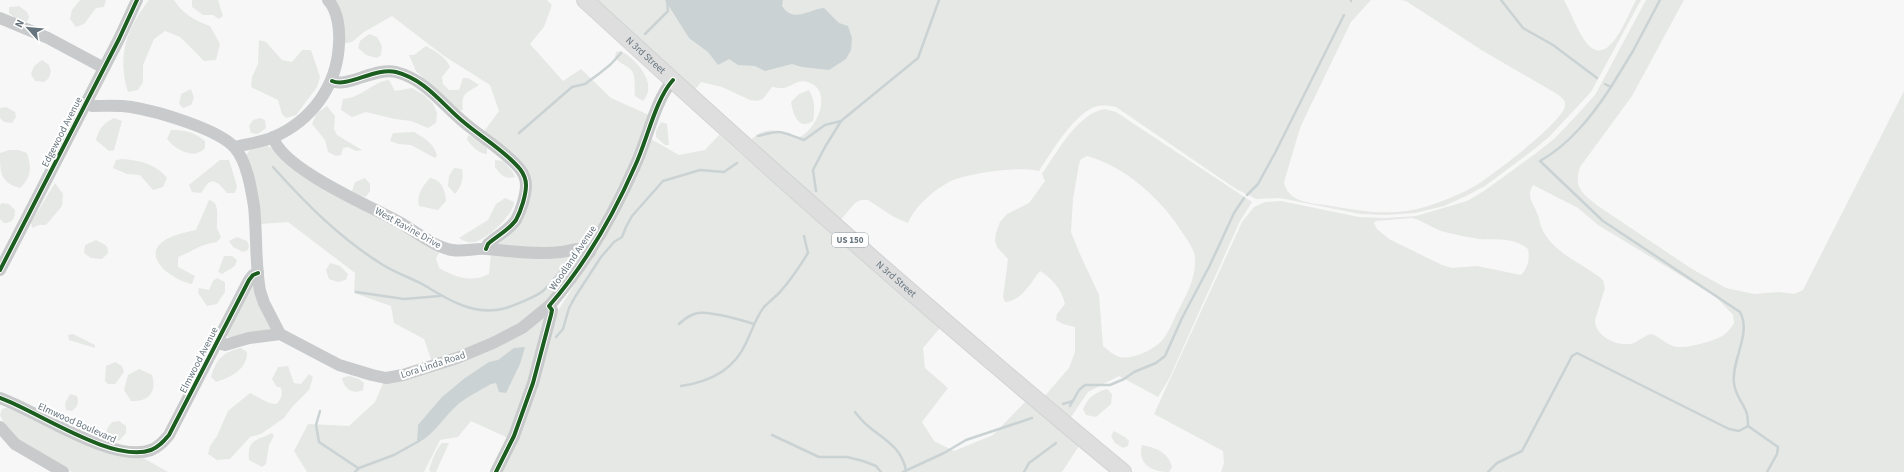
<svg xmlns="http://www.w3.org/2000/svg" width="1904" height="472" viewBox="0 0 1904 472" font-family="'Source Sans 3',sans-serif">
<style>
.green{fill:#e6e8e5;fill-rule:evenodd}
.water{fill:#cad2d4}
.lines{fill:none;stroke-linecap:round;stroke-linejoin:round}
.stream{stroke:#cad2d4;stroke-width:2.5}
.major-casing{stroke:#d2d3d4;stroke-width:18}
.minor{stroke:#c8cacb;stroke-width:12}
.major{stroke:#dededf;stroke-width:16}
.cycleway-casing{stroke:#fff;stroke-width:6}
.cycleway{stroke:#1b5e20;stroke-width:4}
.labels{text-anchor:middle;dominant-baseline:central;stroke-width:4;stroke-linejoin:round;paint-order:stroke}
.shield{fill:#fff;stroke:#949ea4;stroke-width:1}
.shield-label{font-size:9px;font-weight:bold;fill:#66747d}
.street-label{font-size:10px;fill:#66747d;stroke:#fff}
</style>
<rect width="100%" height="100%" fill="#f7f7f7"/>
<g class="green">
<path d="M80 0H106L104 7 96 8 84 24 76 27 70 19 72 10Z"/>
<path d="M149 0H174C183 14 194 20 210 26L220 44 216 60 204 61 180 37 165 31 154 39 143 65V82L138 90 128 92C117 56 126 30 149 0Z"/>
<path d="M192 0H218L223 16 219 19 213 15H203L192 7Z"/>
<path d="M332 0H547L552 5 544 27 530 44 563 81 581 69 611 98 649 115 631 166 589 245 563 250 492 247 510 229 528 186 482 134 499 111 490 85 444 56 392 16 364 32 352 42 342 44Z"/>
<path d="M592 0H1371L1351 22 1307 113 1300 128 1284 182C1287 201 1308 203 1325 205 1357 210 1389 217 1421 208 1439 203 1459 195 1475 186 1492 175 1562 123 1565 106 1566 100 1561 97 1557 94L1483 51 1406 1 1401 0H1564C1570 11 1574 22 1580 33 1605 79 1624 22 1636 0H1641L1591 92 1550 136 1532 151 1485 186 1466 196 1444 206 1415 213 1386 215 1360 214 1280 198 1256 199 1236 189 1116 107C1111 106 1104 105 1098 106 1075 111 1051 153 1039 171 1020 166 970 173 951 181 935 189 915 206 908 223L894 217 868 200H861L855 203 838 223 749 142C766 123 780 132 800 137 817 128 834 91 808 82 798 79 792 86 784 88 780 89 776 87 772 87L763 99 757 101 750 100 722 87 701 82 693 92Z"/>
<path d="M1646 0H1684L1632 96 1580 167C1573 188 1583 194 1598 206L1692 269 1726 288 1754 294 1779 292 1794 294 1803 290 1904 91V472H1221L1224 463 1223 451 1154 414 1242 222 1254 207 1265 202 1281 201 1359 217 1385 218 1416 216 1467 201 1484 191 1535 154 1554 139 1576 116 1595 95ZM1533 185 1578 208 1598 225 1716 297 1733 315 1734 323C1731 328 1727 333 1722 336 1711 342 1684 350 1673 346 1665 343 1659 336 1651 334 1644 336 1640 340 1634 343 1619 348 1595 337 1595 320L1605 288 1603 280C1583 263 1556 255 1543 231 1540 226 1540 219 1537 213 1533 202 1526 197 1533 185ZM1412 218C1424 221 1433 229 1445 232 1456 235 1468 237 1479 239 1499 241 1511 236 1528 249 1530 259 1528 268 1521 275L1477 266 1452 268 1442 265 1389 239 1377 229 1374 223 1376 221Z"/>
<path d="M19 6 27 12 29 17 27 22 16 19 9 13V7Z"/>
<path d="M369 34 377 37 382 46 381 55 377 58 366 55 358 48 360 41Z"/>
<path d="M259 40 266 42 282 60 292 62 302 50H311L320 77 317 87 296 115 286 118 282 114 278 100 251 87 252 77 258 64Z"/>
<path d="M426 46C435 51 446 57 450 67L442 77 443 84 449 90H459L463 78H468L479 85C466 93 461 93 463 110L456 111 416 71 409 55H414Z"/>
<path d="M621 51C636 59 659 84 643 101L635 96C634 89 636 77 632 71 628 65 619 64 615 57L616 52Z"/>
<path d="M42 60 49 65 51 71 49 78 44 82 35 81 31 74 34 66Z"/>
<path d="M389 80 395 91 412 88 424 95 433 104 437 113 436 123 428 128 411 121 395 119 366 112 352 117 341 110 343 99C347 98 352 98 355 96 368 91 376 81 389 80Z"/>
<path d="M191 89 194 98 191 105 183 108 179 104 181 94Z"/>
<path d="M809 90C815 100 815 109 813 121 798 131 793 114 791 102L799 94Z"/>
<path d="M327 106 335 116 334 129 337 135 362 150 356 151 348 147 343 148 341 155 336 156 328 152 325 140 312 124 317 113Z"/>
<path d="M6 107 15 112 16 117 12 123 4 122 0 118V108Z"/>
<path d="M1105 109 1116 112 1252 202 1240 221 1169 379 1158 397 1119 376 1088 392 1069 420 1043 398 1069 368 1075 352V327L1063 324 1056 320 1057 314 1065 304C1062 290 1052 278 1040 271 1030 283 1022 301 1005 302L1003 297 1008 259 997 247 995 241 996 233 1000 222 1007 214 1029 203 1045 181 1042 174C1057 152 1078 113 1105 109ZM1087 156C1127 167 1163 201 1184 235 1189 243 1195 250 1195 260 1196 277 1187 294 1179 309 1174 318 1170 330 1164 338 1156 349 1130 362 1117 356 1112 354 1107 349 1103 346L1099 295 1079 252 1071 232 1073 199 1079 164 1081 159Z"/>
<path d="M114 118 122 121 114 150 109 151 96 140C99 128 104 123 114 118Z"/>
<path d="M260 118 265 120 266 128 258 134 251 133 249 126 253 120Z"/>
<path d="M661 122 667 124 669 145H665L656 137V131Z"/>
<path d="M171 130C185 130 194 132 205 141V148C194 161 175 149 167 139Z"/>
<path d="M414 132C425 138 433 143 437 155L435 158 411 145 399 144 390 141 393 133Z"/>
<path d="M468 135 478 139 487 148V154C478 153 473 147 467 140Z"/>
<path d="M719 135 940 328 923 348 925 368 948 388 922 422 934 441 954 451 993 435 1025 402 1079 446 1062 472H500L556 314 591 258 651 139 679 155 705 150Z"/>
<path d="M266 145 441 250 436 258 439 268C455 277 472 283 489 274L491 253 576 252 581 255C574 267 567 280 557 290 521 331 481 344 432 362L424 339 394 323 391 306 354 293 355 273 288 222 260 224 246 160 247 154 251 148Z"/>
<path d="M9 150H18L27 153C32 169 31 177 20 188 0 183 0 172 0 153Z"/>
<path d="M122 159C139 160 156 164 167 178L163 187 153 190 140 175 127 174 113 168 116 160Z"/>
<path d="M220 160H229L237 186 235 193H227L219 184 213 181 208 183 201 193 192 192 189 185Z"/>
<path d="M495 160 503 161 512 171 515 177C505 180 500 174 495 167Z"/>
<path d="M454 168 462 169C464 179 461 187 455 194L448 186 449 176Z"/>
<path d="M365 178 370 184V191L366 197 358 195 352 191 355 182Z"/>
<path d="M430 178C442 180 445 190 446 201L438 210 419 206C416 194 423 186 430 178Z"/>
<path d="M55 183 63 194 62 206 46 225H39L32 228 31 222Z"/>
<path d="M505 198 514 202C514 214 486 241 474 242 467 243 464 241 459 238L488 220 496 204Z"/>
<path d="M209 200C221 202 216 219 217 228 218 231 220 234 221 237L217 242C200 244 194 251 178 257V267L195 276 192 284C178 282 145 262 159 245 169 235 183 233 196 230Z"/>
<path d="M2 203 9 204 15 210C15 218 13 223 4 223L0 219V205Z"/>
<path d="M237 237 247 241 249 246 248 250 243 252 233 247 229 241Z"/>
<path d="M96 240C102 244 109 244 108 253L102 259 91 258 84 253 85 245Z"/>
<path d="M224 256H232L237 260 235 266 222 274 218 272Z"/>
<path d="M330 263 340 266 348 274 346 280 338 282 329 279 326 270Z"/>
<path d="M217 278 225 282V292L217 304 207 306 198 293 199 288 209 290 213 281Z"/>
<path d="M253 284 271 328 270 329 229 338 226 334Z"/>
<path d="M546 317 529 384 508 438 471 421 458 437 440 440 424 472H307L294 451 308 424 349 426 375 402 384 381Z"/>
<path d="M73 334 95 345V348L69 340 68 335Z"/>
<path d="M241 348 247 352C248 369 229 378 216 382L211 377C216 359 223 352 241 348Z"/>
<path d="M115 362 122 366 124 372 115 384H108L105 381 106 366Z"/>
<path d="M288 366 294 383 301 384 309 374 313 377 309 390 292 407 284 418 261 434 250 437 230 459 217 460 208 454 210 446 217 436 228 411 250 393 269 403 276 404C281 400 283 395 281 388L276 386 272 379 278 367Z"/>
<path d="M139 369 152 375C157 392 149 402 131 401L124 390 128 375Z"/>
<path d="M349 376 359 379 364 383 363 390C353 395 344 389 342 378Z"/>
<path d="M1107 389 1112 394 1111 404 1096 417 1086 415 1083 409C1088 397 1094 393 1107 389Z"/>
<path d="M70 394 77 396C79 403 78 406 72 411L66 410 65 403Z"/>
<path d="M8 407 145 459 168 472H72L31 450 15 439 6 427 0 415 2 409Z"/>
<path d="M119 421 126 426V433L120 440 112 442 106 438 107 429 112 422Z"/>
<path d="M1114 431 1125 437 1129 441 1128 446 1123 448 1115 443 1111 436Z"/>
<path d="M272 433 274 436 269 445 266 464 262 467 249 460C247 439 256 441 272 433Z"/>
<path d="M442 443H449L436 472H431L429 470C432 460 435 451 442 443Z"/>
<path d="M1142 445C1156 448 1168 452 1172 467L1169 472C1152 472 1137 464 1142 445Z"/>
</g>
<g class="water">
<path d="M665 0H783L782 6C794 24 809 9 824 8L839 23 848 26 852 38 851 50 846 59 829 70 802 67 792 64 765 71 755 66 738 65 729 59 718 65 708 52 689 38Z"/>
<path d="M525 347 520 364 506 393 499 392 496 383 491 384C481 390 470 395 461 402 445 414 435 435 417 443L418 425 442 397 465 378 489 362 498 360 514 348Z"/>
</g>
<g class="lines">
<g class="stream">
<path d="M1501 0 1523 28 1553 45 1597 78"/>
<path d="M1351 1V0"/>
<path d="M645 34 668 11 667 0"/>
<path d="M1605 84 1611 87 1633 51 1660 0"/>
<path d="M519 133 572 87 585 84 600 73 611 64 621 53"/>
<path d="M758 136C784 129 780 132 804 140L825 125 841 121 918 58 939 0"/>
<path d="M273 167C306 204 341 239 383 265 396 273 411 278 424 285 448 300 476 317 506 308 515 305 538 296 544 290 553 282 561 270 569 260"/>
<path d="M816 191 813 170 825 147 841 121"/>
<path d="M1247 195 1258 184 1275 153 1344 15"/>
<path d="M356 292 404 299 440 296"/>
<path d="M679 324C685 319 690 314 698 313 710 311 742 320 754 324"/>
<path d="M556 337 563 329 569 308 575 297 601 257 614 242 622 237 626 227 632 216 663 181 700 170 724 172 737 163"/>
<path d="M681 386C709 382 734 370 746 343 752 331 756 317 764 307 769 302 775 297 780 292 791 280 800 266 808 253L804 236"/>
<path d="M1063 404 1073 401"/>
<path d="M1070 406 1079 390 1085 385H1110L1124 379 1134 372 1156 363 1165 356 1182 318 1210 265 1234 213 1244 198"/>
<path d="M320 411 316 425 319 442 358 468"/>
<path d="M855 412C859 417 863 422 868 426 885 440 901 447 906 470"/>
<path d="M1748 426 1778 447 1777 454 1767 472"/>
<path d="M772 435 819 457H847L863 461 876 466 881 472"/>
<path d="M355 472 359 468 394 455 419 441"/>
<path d="M903 472 944 453 966 440 1032 418"/>
<path d="M1024 472 1029 463 1056 443"/>
<path d="M1488 472 1497 463 1522 451 1572 356 1577 353 1729 429 1739 431 1748 426C1748 422 1748 416 1746 411 1742 401 1735 395 1734 383 1731 360 1752 334 1740 312L1603 221 1540 161C1570 144 1592 116 1611 87"/>
</g>
<g class="major-casing">
<g id="major">
<path id="s1" d="M585 0C761 162 939 320 1123 472"/>
</g>
</g>
<g class="minor">
<path d="M0 18 48 38 104 68"/>
<path d="M332 81C348 88 375 67 396 72 427 80 443 106 466 124 484 139 505 151 520 169 523 173 526 179 526 185 526 195 521 211 516 220 509 230 497 236 488 244L486 249"/>
<path d="M86 103 92 106C105 106 119 105 131 107 156 111 219 129 235 148 247 162 251 188 254 206 257 234 255 263 260 291L264 303 280 334"/>
<path d="M273 137C282 169 370 206 399 222 415 231 434 247 452 250 463 252 475 248 486 249 511 251 536 255 561 252 572 251 580 245 590 252"/>
<path d="M235 147C247 144 262 142 274 137 312 120 337 86 339 44 340 30 338 11 328 0"/>
<path d="M0 270 119 39 137 0"/>
<path d="M217 343 225 345 249 338 280 334 339 365 372 375 386 378 403 375 457 358 493 343 522 328 549 306"/>
<path d="M0 398C37 411 113 464 151 450 159 447 164 441 169 435L249 280 253 275 258 273"/>
<path d="M0 427 15 444 63 472"/>
<path d="M496 472 514 436 533 383 551 315 552 310 549 306C585 265 613 216 635 166 647 141 655 100 673 80"/>
</g>
<use href="#major" class="major"/>
<g class="cycleway-casing">
<g id="cycleway">
<path d="M332 81C348 88 375 67 396 72 427 80 443 106 466 124 484 139 505 151 520 169 523 173 526 179 526 185 526 195 521 211 516 220 509 230 497 236 488 244L486 249"/>
<path d="M0 270 119 39 137 0"/>
<path d="M0 398C37 411 113 464 151 450 159 447 164 441 169 435L249 280 253 275 258 273"/>
<path d="M496 472 514 436 533 383 551 315 552 310 549 306C585 265 613 216 635 166 647 141 655 100 673 80"/>
</g>
</g>
<use href="#cycleway" class="cycleway"/>
</g>
<g class="labels">
<rect class="shield" x="832" y="233" width="36" height="14" rx="3"/>
<g class="shield-label">
<text x="850" y="240">US 150</text>
</g>
<g class="street-label">
<text stroke="none"><textPath href="#s1" startOffset="82">N 3rd Street</textPath></text>
<text transform="translate(62 132) rotate(-63)">Edgewood Avenue</text>
<text transform="translate(408 228) rotate(29)">West Ravine Drive</text>
<text transform="translate(573 258) rotate(-56)">Woodland Avenue</text>
<text stroke="none"><textPath href="#s1" startOffset="418">N 3rd Street</textPath></text>
<text transform="translate(199 360) rotate(-63)">Elmwood Avenue</text>
<text transform="translate(433 365) rotate(-18)">Lora Linda Road</text>
<text transform="translate(77 423) rotate(24)">Elmwood Boulevard</text>
</g>
</g>
<g transform="translate(28 28) rotate(297)" stroke="#ffffff" stroke-width="3" paint-order="stroke">
<path d="M0-3L7 15L0 10L-7 15Z" fill="#66747d"/>
<text y="-6" font-size="11" font-weight="bold" text-anchor="middle" fill="#66747d">N</text>
</g>
</svg>
